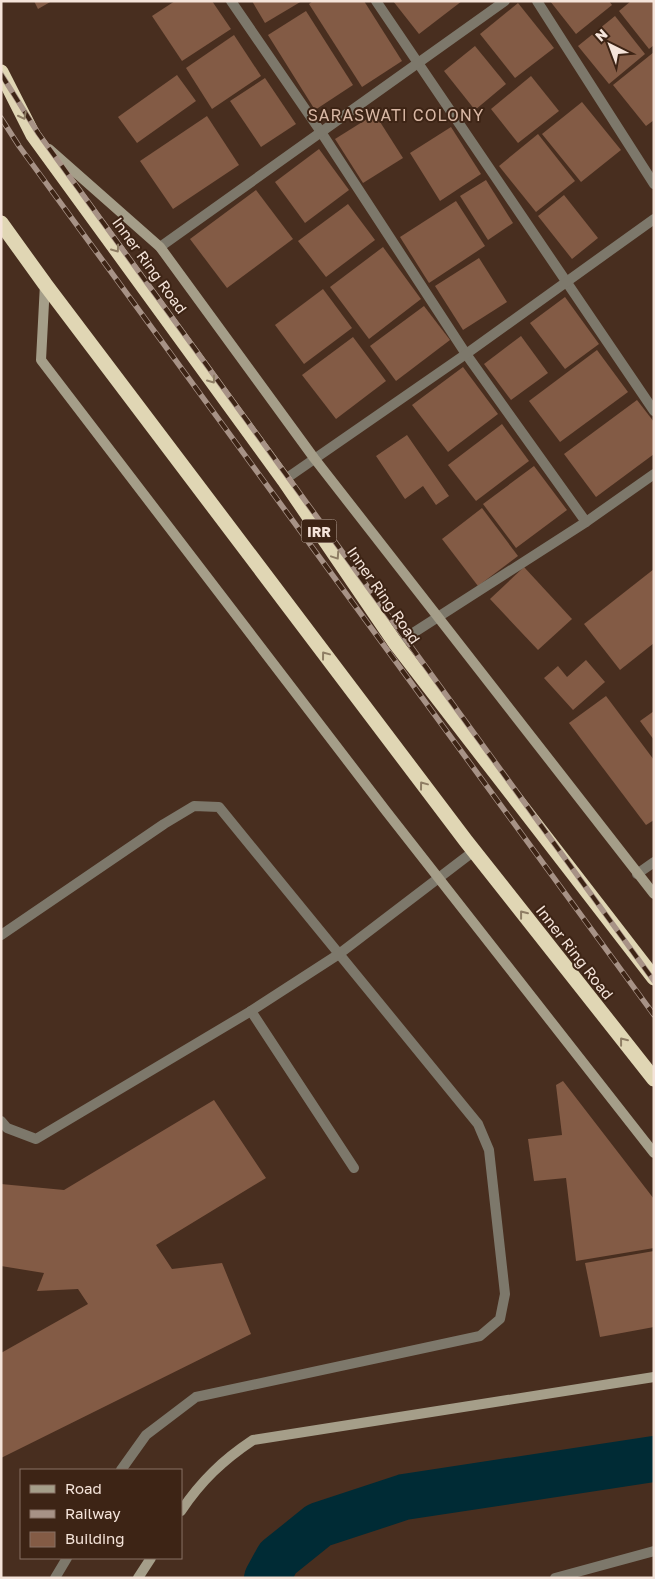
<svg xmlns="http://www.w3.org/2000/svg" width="655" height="1579" viewBox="0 0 655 1579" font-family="'Golos Text',sans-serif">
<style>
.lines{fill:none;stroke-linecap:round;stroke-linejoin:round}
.river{stroke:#002b35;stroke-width:46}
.building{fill:#835b45}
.lane{stroke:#7d786b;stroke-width:10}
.street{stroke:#7d786b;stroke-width:10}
.secondary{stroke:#a59e89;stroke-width:10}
.highway{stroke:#e0d6b4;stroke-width:15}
.rail-casing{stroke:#a79286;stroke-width:5.5}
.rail{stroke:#3d2415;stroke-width:4;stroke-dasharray:11;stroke-linecap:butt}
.oneway{stroke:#8e7d64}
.labels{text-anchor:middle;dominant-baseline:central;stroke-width:4;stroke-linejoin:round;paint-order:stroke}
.shield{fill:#3d2415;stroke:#beaa9f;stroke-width:1}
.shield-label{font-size:14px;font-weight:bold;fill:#f5e4da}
.street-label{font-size:15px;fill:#f5e4da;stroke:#3d2415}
.neighbourhood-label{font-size:16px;letter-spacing:1px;fill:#d8b7a4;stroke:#3d2415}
</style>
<rect width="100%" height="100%" fill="#482e1f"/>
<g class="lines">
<path class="river" d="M267 1578 278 1558 319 1525 404 1497 654 1459"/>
</g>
<g class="building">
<path d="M34 1H52L38 9Z"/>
<path d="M175 1H212L231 29 182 61 152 16Z"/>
<path d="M252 1H302L265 23Z"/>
<path d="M313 1H364L402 61 362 87 309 4Z"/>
<path d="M393 1H462L419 34Z"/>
<path d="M550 1H609L612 5 576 34Z"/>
<path d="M631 1H654V45L649 49 619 11Z"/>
<path d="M518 3 554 48 515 78 480 34Z"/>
<path d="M306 11 353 85 315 110 268 35Z"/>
<path d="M615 16 645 54 609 84 578 46Z"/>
<path d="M234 35 261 76 212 109 186 68Z"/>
<path d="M475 46 506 84 475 110 444 71Z"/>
<path d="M654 52V120L646 126 613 85Z"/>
<path d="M177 75 196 101 137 143 118 117Z"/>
<path d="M531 76 559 111 518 143 491 109Z"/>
<path d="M265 78 296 124 261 147 230 101Z"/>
<path d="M582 102 621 150 581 182 542 134Z"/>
<path d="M375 114 403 158 363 183 335 139Z"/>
<path d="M207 116 239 165 173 209 140 161Z"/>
<path d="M451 127 481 174 440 201 410 153Z"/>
<path d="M538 134 575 181 536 212 499 166Z"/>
<path d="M319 149 349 190 305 223 275 182Z"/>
<path d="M486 180 513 223 488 240 460 196Z"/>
<path d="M256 190 293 239 227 288 190 239Z"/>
<path d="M564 195 598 238 572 259 538 216Z"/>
<path d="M456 201 485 246 429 283 400 237Z"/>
<path d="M348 204 375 240 326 277 298 241Z"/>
<path d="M383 247 421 299 369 339 330 287Z"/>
<path d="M479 258 507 302 463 330 435 286Z"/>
<path d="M323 289 352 328 304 364 275 325Z"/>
<path d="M565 297 599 344 565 369 530 323Z"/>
<path d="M424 306 450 340 396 381 370 346Z"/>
<path d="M521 336 548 373 511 400 484 364Z"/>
<path d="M353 337 386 381 336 419 302 375Z"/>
<path d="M597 350 628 392 560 442 529 401Z"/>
<path d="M463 367 498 414 448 452 412 405Z"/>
<path d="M637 400 654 422V454L596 497 564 454Z"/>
<path d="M502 424 529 461 476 501 448 465Z"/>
<path d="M407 435 449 496 436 505 423 486 405 499 376 456Z"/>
<path d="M534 466 567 510 516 548 483 504Z"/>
<path d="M482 508 518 556 478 586 442 539Z"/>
<path d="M524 567 572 619 538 650 490 599Z"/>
<path d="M654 569V643L620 670 584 624Z"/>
<path d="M586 660 605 682 573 710 544 678 558 666 567 677Z"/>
<path d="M606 696 654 760V820L646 825 569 723Z"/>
<path d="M654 711V740L640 721Z"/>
<path d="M563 1081 654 1199V1248L576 1261 566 1178 534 1181 528 1139 562 1135 556 1085Z"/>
<path d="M214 1100 266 1178 156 1245 172 1269 222 1263 251 1334 1 1458V1353L88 1304 78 1289 37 1291 44 1273 1 1266V1184L64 1190Z"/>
<path d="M654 1251V1327L600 1337 585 1263Z"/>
</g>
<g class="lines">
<g class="lane">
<path d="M1 935 164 824 194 806 219 807 478 1124 489 1150 505 1294 500 1319 480 1336 196 1397 146 1435 121 1470"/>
<path d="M251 1011 354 1168"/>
<path d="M1 1121 7 1128 36 1139 251 1011 339 954 474 851"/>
<path d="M55 1578 67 1558"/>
<path d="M555 1578 654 1551"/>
</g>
<g class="street">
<path d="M231 1 321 132 466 354 586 522"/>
<path d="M376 1 654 411"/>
<path d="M537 1 654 184"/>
<path d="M160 247 505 1"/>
<path d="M284 480 466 354 654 219"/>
<path d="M396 644 586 522 654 474"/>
<path d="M637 874 654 862"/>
</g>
<g class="secondary">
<path d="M49 149 160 247 314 458 654 894"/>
<path d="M45 284 41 360 386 811 654 1153"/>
<path d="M181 1511C201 1481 223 1460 253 1440L654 1377"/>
<path d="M138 1578 151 1558"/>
</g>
<g class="highway">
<path d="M1 72 33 135 284 480 396 644 654 978"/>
<path d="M1 223 45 284 466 841 654 1079"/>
</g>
<g class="rail-casing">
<g id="rail">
<path d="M1 74 38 133 654 981"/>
<path d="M1 118 19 146 654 1015"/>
</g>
</g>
<use href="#rail" class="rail"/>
</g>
<defs><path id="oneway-chevron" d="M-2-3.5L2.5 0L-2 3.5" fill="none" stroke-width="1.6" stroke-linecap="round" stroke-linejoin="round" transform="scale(1.25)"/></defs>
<g class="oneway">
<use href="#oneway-chevron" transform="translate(23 116) rotate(63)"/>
<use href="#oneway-chevron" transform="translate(116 249) rotate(54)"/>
<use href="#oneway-chevron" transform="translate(212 380) rotate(54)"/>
<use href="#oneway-chevron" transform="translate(336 556) rotate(56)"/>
<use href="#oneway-chevron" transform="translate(325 655) rotate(-127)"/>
<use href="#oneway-chevron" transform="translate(423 785) rotate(-127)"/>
<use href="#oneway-chevron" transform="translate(523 914) rotate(-128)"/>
<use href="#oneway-chevron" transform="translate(623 1041) rotate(-128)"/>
</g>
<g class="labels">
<rect class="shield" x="301.5" y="519.5" width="35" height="23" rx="4"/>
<g class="shield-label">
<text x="319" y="531">IRR</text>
</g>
<g class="street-label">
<text transform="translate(150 265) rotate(54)">Inner Ring Road</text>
<text transform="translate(384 595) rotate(55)">Inner Ring Road</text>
<text transform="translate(575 952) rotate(52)">Inner Ring Road</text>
</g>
<g class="neighbourhood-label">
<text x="396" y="115">SARASWATI COLONY</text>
</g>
</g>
<rect width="655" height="1579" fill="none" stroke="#f5e4da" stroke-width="5"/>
<rect x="20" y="1469" width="162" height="90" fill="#3d2415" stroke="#877164"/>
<rect x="30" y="1485" width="25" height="8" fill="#a59e89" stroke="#877164"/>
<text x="65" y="1494" font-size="15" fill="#f5e4da">Road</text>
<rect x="30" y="1510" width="25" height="8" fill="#a79286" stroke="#877164"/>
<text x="65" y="1519" font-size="15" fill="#f5e4da">Railway</text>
<rect x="30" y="1532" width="25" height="15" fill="#835b45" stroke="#877164"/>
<text x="65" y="1544" font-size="15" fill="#f5e4da">Building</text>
<g transform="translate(610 45) rotate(318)" stroke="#3d2415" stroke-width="4" paint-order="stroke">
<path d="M0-4L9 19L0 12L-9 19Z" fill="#f5e4da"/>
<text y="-8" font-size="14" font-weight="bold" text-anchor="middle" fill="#f5e4da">N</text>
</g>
</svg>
